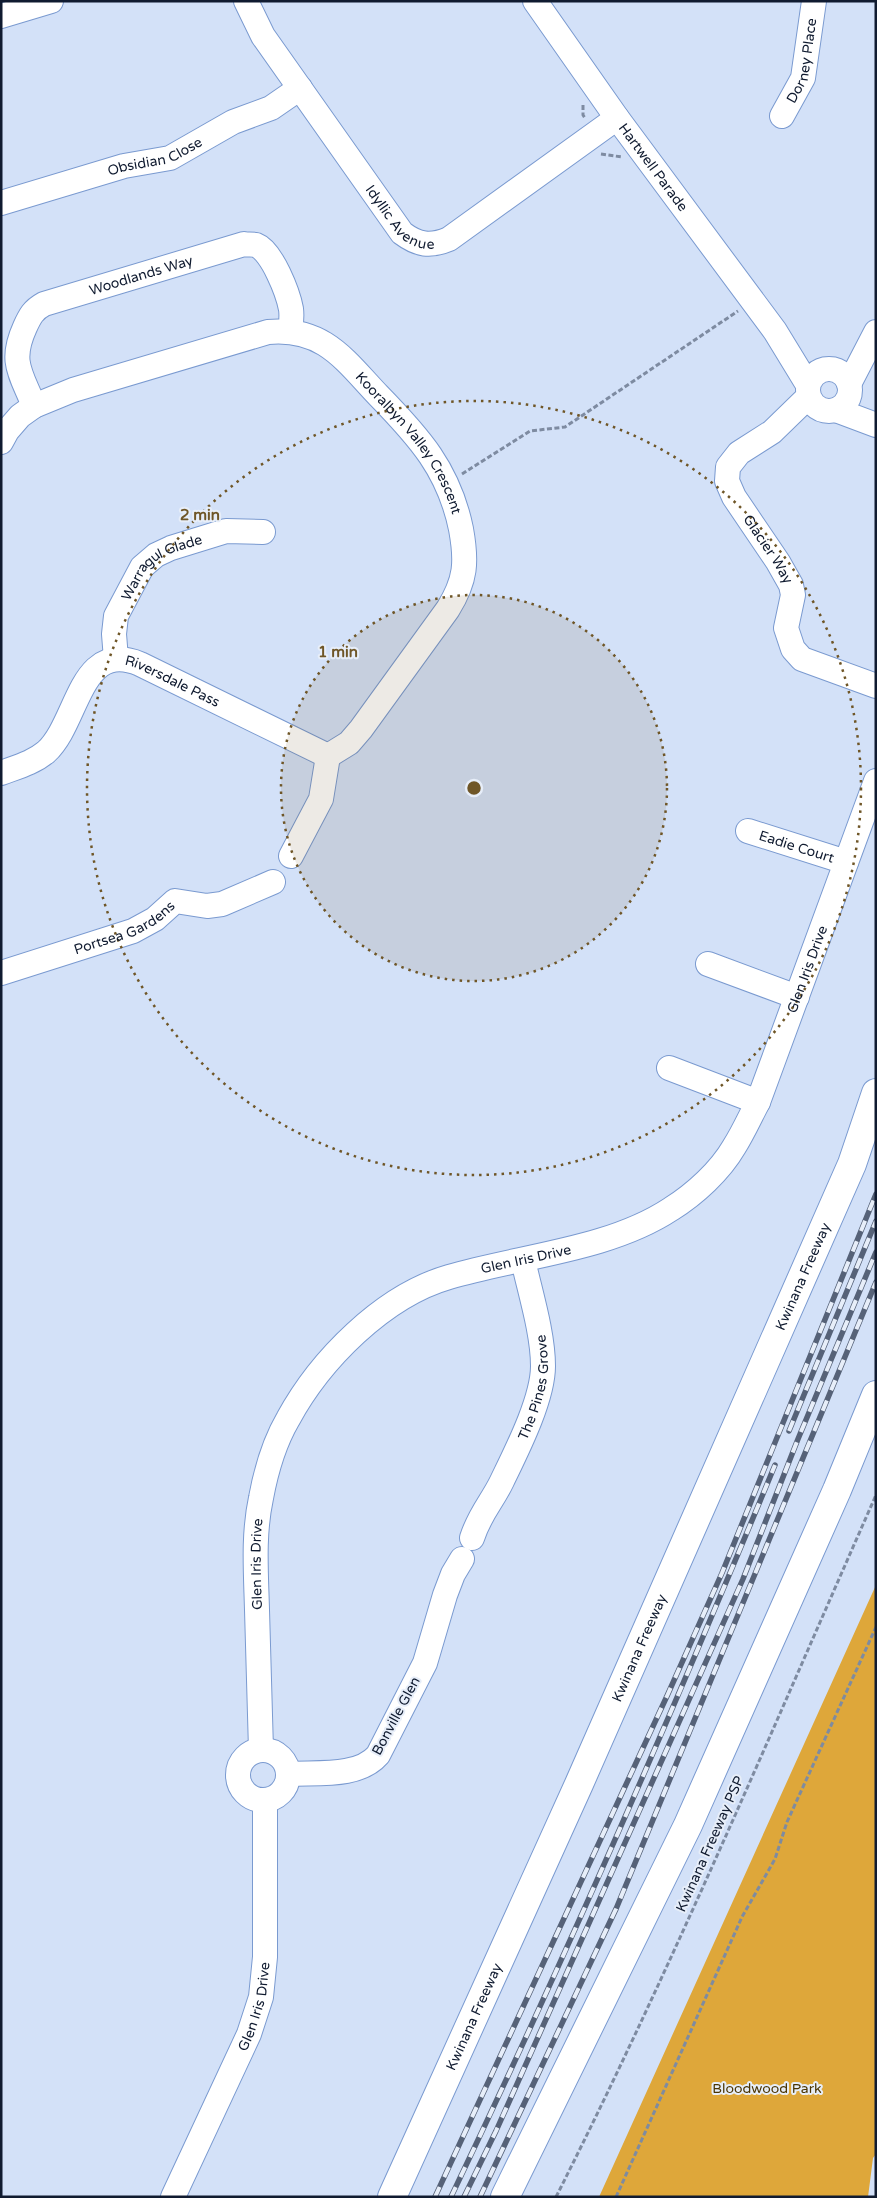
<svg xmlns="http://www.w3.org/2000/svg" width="877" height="2198" viewBox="0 0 877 2198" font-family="'Varela Round',sans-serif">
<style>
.green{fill:#dea73a}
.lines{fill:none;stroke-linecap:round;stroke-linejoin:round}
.minor-casing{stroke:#7a9ad0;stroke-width:26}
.highway-casing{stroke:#7a9ad0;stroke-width:30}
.path{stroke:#7e8ba1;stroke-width:3;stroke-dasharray:5 2.5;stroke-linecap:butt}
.minor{stroke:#fff;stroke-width:24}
.highway{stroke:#fff;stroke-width:28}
.rail-casing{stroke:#566278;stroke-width:5.5}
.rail{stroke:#e7eef9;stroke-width:4;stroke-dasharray:11;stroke-linecap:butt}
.ring{fill:none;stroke:#6f5627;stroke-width:2.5;stroke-dasharray:2.5 5}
.labels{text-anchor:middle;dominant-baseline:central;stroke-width:4;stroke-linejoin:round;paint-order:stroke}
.street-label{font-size:14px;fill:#101b30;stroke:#e7eef9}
.park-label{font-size:14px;fill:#4a3402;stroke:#e7eef9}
.centre{fill:#6f5627;stroke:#e7eef9;stroke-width:2.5}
.ring-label{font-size:15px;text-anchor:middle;font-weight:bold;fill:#6f5627;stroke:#e7eef9;stroke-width:4;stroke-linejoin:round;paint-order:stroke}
</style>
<rect width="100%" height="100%" fill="#d3e1f8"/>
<path class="green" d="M876 1585V2154L873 2158 868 2197H599Z"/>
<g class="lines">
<g class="minor-casing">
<g id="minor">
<path id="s1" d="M246 1 263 36 402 233C418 245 430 247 449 239L617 118"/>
<path id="s2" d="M535 1 617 118 775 331 808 385"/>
<path d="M1 16 51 1"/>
<path id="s3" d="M782 116 803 78 814 1"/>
<path id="s4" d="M1 203 124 166 170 158 233 122 271 108 300 88"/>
<circle cx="829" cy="390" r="21"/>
<path d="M849 384 876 332"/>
<path id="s5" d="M808 397 772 432 739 453 728 467 727 481 734 497 778 562 791 585 793 595 786 628 793 649 802 659 876 686"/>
<path id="s6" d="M34 406C21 373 9 362 25 327 30 316 33 310 44 304L244 244C247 245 252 244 256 245 272 251 288 293 291 309 292 316 291 325 290 332"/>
<path d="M836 410 876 425"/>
<path id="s7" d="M1 442 7 431 20 416 34 406 73 390 268 332C323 327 344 359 378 395 419 437 449 470 461 529 467 562 466 580 448 609L361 729 349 743 328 756"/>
<path id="s8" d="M116 659 114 634 116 616 142 567 156 555 171 548 226 531 263 532"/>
<path id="s9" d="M1 773C17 767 33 763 46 752 79 722 79 639 140 664L328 756"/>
<path id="s10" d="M748 831 846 862"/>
<path d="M291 856 321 799 328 756"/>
<path d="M708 964 797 997"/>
<path id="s11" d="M1 973 133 931 155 919 175 901 207 906 222 904 273 882"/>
<path d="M669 1068 758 1102"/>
<path id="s12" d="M472 1538C480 1513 492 1502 502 1481 517 1450 543 1399 543 1366 543 1333 530 1292 523 1260"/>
<path id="s13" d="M261 1750C260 1703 258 1657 257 1610 256 1572 253 1535 261 1498 266 1471 274 1443 288 1419 320 1360 383 1296 449 1277 520 1256 609 1250 671 1209 695 1194 720 1171 734 1147 743 1133 750 1117 758 1102L876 781"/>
<circle cx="263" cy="1775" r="25"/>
<path d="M288 1774C316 1772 358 1778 378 1755L425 1663 445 1595 453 1574 462 1559"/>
<path id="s14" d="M173 2197 249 2034 261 1997 265 1957V1800"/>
</g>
</g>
<g class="highway-casing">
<g id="highway">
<path id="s15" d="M392 2197 579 1784 852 1164 876 1093"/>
<path d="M505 2197 688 1825 837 1490 876 1395"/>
</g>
</g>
<g class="path">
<path d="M583 105V115L585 118"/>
<path d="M601 154 622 157"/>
<path d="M462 474 530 431 565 427 738 311"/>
<path d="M556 2197C672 1967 772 1730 876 1495"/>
<path d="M616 2197 742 1917 775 1859 787 1822 876 1627"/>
</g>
<use href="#minor" class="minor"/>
<use href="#highway" class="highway"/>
<g class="rail-casing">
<g id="rail">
<path d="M789 1431 876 1221"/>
<path d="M435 2197 667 1696 722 1573 876 1194"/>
<path d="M451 2197C566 1956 673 1712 775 1465"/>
<path d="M464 2197 496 2131 743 1579 798 1439 876 1252"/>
<path d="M480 2197 616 1909 876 1282"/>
</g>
</g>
<use href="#rail" class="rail"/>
</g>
<circle cx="474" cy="788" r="193" fill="#6f5627" fill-opacity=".12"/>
<g class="ring">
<circle cx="474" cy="788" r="193"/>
<circle cx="474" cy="788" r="387"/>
</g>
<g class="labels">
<g class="street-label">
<text stroke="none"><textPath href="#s3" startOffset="60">Dorney Place</textPath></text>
<text stroke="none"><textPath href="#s4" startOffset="161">Obsidian Close</textPath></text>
<text stroke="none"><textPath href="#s2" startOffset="204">Hartwell Parade</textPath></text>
<text stroke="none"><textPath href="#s1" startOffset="269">Idyllic Avenue</textPath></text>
<text stroke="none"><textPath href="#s6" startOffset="215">Woodlands Way</textPath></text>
<text stroke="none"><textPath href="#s7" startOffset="486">Kooralbyn Valley Crescent</textPath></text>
<text stroke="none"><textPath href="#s5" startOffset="201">Glacier Way</textPath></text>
<text stroke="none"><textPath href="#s8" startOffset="114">Warragul Glade</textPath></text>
<text stroke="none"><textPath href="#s9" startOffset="231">Riversdale Pass</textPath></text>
<text stroke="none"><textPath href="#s10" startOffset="51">Eadie Court</textPath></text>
<text stroke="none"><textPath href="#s11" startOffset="132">Portsea Gardens</textPath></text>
<text stroke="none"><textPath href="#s13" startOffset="1071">Glen Iris Drive</textPath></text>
<text stroke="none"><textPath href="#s13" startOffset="635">Glen Iris Drive</textPath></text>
<text stroke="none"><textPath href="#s15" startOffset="1008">Kwinana Freeway</textPath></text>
<text stroke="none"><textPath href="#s12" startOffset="165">The Pines Grove</textPath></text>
<text stroke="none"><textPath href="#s13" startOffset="186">Glen Iris Drive</textPath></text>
<text stroke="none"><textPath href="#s15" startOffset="602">Kwinana Freeway</textPath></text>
<text transform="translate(396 1716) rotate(-62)">Bonville Glen</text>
<text transform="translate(710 1844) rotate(-66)">Kwinana Freeway PSP</text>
<text stroke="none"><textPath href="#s14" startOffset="208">Glen Iris Drive</textPath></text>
<text stroke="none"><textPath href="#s15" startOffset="198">Kwinana Freeway</textPath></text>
</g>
<g class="park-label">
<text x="767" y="2088">Bloodwood Park</text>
</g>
</g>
<circle cx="474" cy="788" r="8" class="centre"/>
<g class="ring-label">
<text x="200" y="520">2 min</text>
<text x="338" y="657">1 min</text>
</g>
<rect width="877" height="2198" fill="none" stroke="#101b30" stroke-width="5"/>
</svg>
